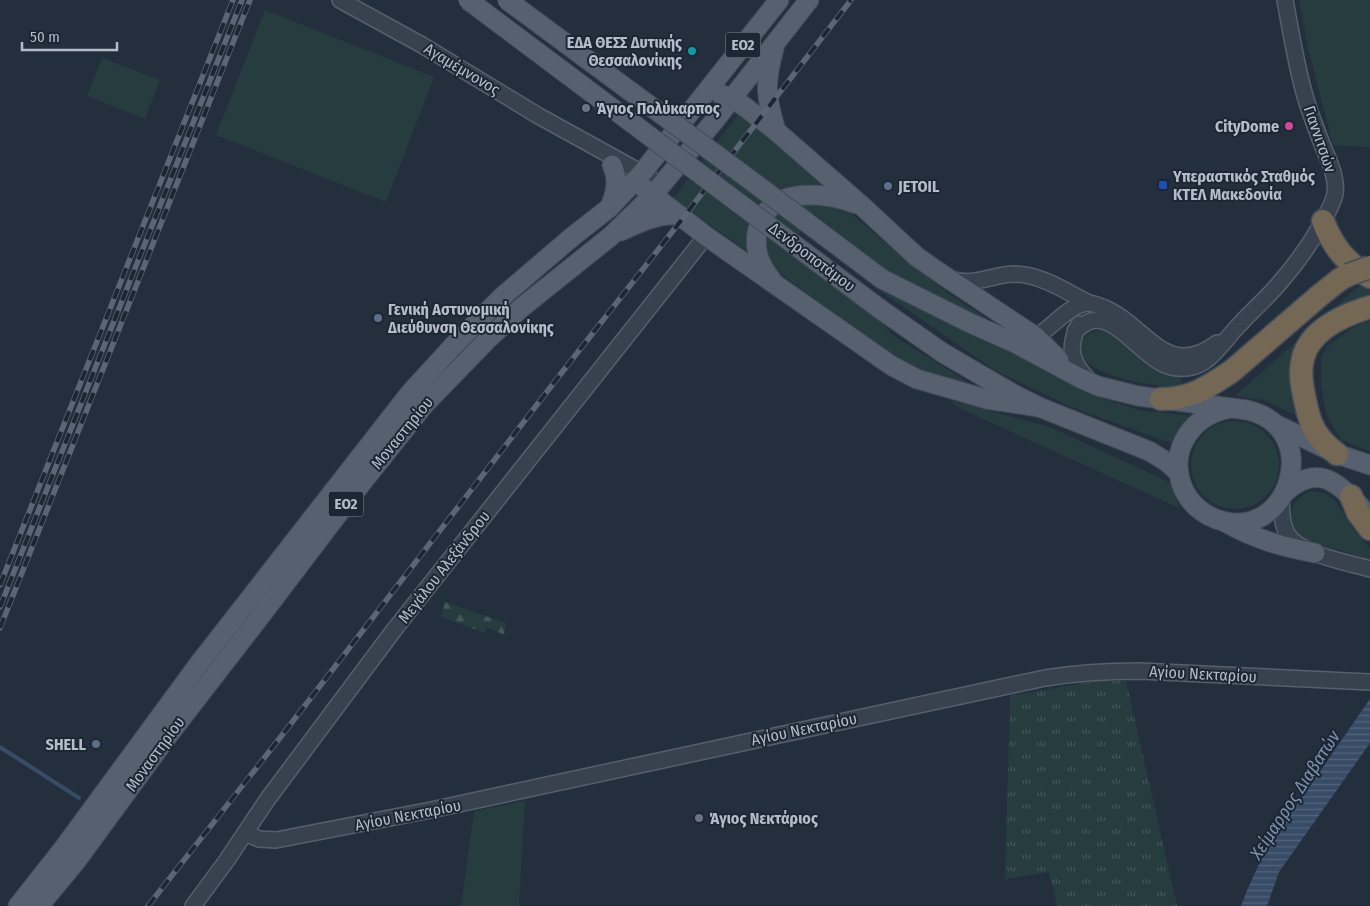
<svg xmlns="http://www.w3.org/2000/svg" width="1370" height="906" viewBox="0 0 1370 906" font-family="'Fira Sans Condensed',sans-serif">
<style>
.grass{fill:#263c3f}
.forest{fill:url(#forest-firs)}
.park{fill:url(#park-tufts)}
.water{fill:url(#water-rules)}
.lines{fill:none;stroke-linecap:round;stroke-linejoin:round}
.stream{stroke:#394c67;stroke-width:4}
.minor-casing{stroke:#565f6c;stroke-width:18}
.major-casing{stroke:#414a57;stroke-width:21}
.highway-casing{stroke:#434c59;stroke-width:25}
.minor{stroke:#38414e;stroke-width:15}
.major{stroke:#56606e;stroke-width:19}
.highway{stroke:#746855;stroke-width:22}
.rail-casing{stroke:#5a6575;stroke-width:5.5}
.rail{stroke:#1d2633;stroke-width:4;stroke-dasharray:11;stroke-linecap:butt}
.major-bridge-casing{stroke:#414a57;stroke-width:21;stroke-linecap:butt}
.highway-bridge-casing{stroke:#434c59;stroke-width:25;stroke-linecap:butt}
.major-bridge{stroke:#56606e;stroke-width:19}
.highway-bridge{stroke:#746855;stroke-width:22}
.culture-dot{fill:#0f9aa8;stroke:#1d2633;stroke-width:2}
.worship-dot{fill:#6b7280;stroke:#1d2633;stroke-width:2}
.hotel-dot{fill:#d1479c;stroke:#1d2633;stroke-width:2}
.transit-dot{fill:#1a4fb4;stroke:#1d2633;stroke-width:2}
.service-dot{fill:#5c6f8a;stroke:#1d2633;stroke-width:2}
.labels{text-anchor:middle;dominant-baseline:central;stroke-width:4;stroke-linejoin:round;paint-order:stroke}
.shield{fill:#1d2633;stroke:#878f9c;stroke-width:1}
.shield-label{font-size:15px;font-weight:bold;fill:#b4bcc9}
.poi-label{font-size:16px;font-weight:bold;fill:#b4bcc9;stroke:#1d2633;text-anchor:start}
.street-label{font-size:16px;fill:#b4bcc9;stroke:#1d2633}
.water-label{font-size:18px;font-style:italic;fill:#7c92b1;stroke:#1d2633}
</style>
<defs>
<pattern id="forest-firs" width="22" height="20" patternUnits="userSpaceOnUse" patternTransform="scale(1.25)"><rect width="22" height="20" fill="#263c3f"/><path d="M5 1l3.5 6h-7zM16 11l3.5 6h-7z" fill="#435659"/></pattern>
<pattern id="park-tufts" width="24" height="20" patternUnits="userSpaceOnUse" patternTransform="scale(1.25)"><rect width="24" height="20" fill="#263c3f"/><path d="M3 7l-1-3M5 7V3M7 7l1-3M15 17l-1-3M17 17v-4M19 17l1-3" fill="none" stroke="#435659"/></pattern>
<pattern id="water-rules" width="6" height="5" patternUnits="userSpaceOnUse" patternTransform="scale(1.25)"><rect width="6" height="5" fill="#394c67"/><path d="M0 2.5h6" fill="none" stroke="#53647b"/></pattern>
</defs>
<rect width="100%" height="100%" fill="#242f3e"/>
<g class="grass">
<path d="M1299 0H1370V147L1333 145 1308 48Z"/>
<path d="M265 10 434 77 386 202 216 135Z"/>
<path d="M102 58 160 80 145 119 87 96Z"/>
<path d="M740 112 821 185C793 183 758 189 749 221 746 231 749 242 750 253L673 199Z"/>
<path d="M807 202 842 209 849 212 901 256 952 296 985 317V318L943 300 885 269 814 214 786 251 875 312 891 334 972 385 944 378 910 366 835 314 777 271C772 265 767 258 765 251 764 239 767 221 777 213 783 209 800 205 807 202Z"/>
<path d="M1370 281V303L1308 338 1305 419 1263 400 1235 396 1360 285Z"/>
<path d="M876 288 963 327 1047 371 1100 397 1138 410 1193 416 1176 445 1069 406 996 371Z"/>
<path d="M1370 320V451L1341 440 1326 414 1321 385V358L1327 346 1356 326Z"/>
<path d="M1100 330C1121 332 1135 360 1153 369 1162 374 1171 375 1180 376L1182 383C1179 385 1175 386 1171 386 1152 387 1068 373 1081 342 1084 334 1092 331 1100 330Z"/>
<path d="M949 400 1050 427 1173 484 1179 508 959 408Z"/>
<circle cx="1235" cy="465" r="44"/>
<path d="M1311 491 1324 493 1332 498 1336 502 1351 526 1370 549V560L1306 540C1283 528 1288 499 1311 491Z"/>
<path d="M525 801 519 906H461L474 811Z"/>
</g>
<path class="forest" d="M445 602 506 623 504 635 487 627 485 633 441 617Z"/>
<path class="park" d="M1104 681H1126L1177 906H1057L1049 872 1005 879 1010 696 1083 683Z"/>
<path class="water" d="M1370 699V743L1279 872 1267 906H1241L1248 888 1266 849Z"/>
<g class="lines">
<path class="stream" d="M0 747 79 798"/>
<g class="minor-casing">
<g id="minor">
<path d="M340 0 422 45 537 115 642 173 661 186"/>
<path d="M951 279C972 287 991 275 1013 274 1041 274 1065 291 1089 303"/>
<path d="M1079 324C1067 348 1071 363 1090 381"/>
<path d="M1075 331C1080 327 1085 323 1091 321 1118 314 1143 360 1171 367 1207 375 1219 345 1240 324 1254 309 1269 296 1282 280 1297 263 1310 244 1321 225 1326 215 1333 204 1335 194 1338 176 1326 155 1320 139 1315 125 1309 111 1305 96 1296 65 1291 32 1285 0"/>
<path d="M1036 337C1053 327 1066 307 1087 303 1093 303 1100 306 1105 308 1146 326 1167 381 1217 343"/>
<path d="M1282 497C1281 510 1281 524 1288 535 1300 554 1349 563 1370 569"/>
<path d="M245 833 259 839 276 840 431 810 765 738 1045 678C1076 673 1107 671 1140 671L1370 682"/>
<path d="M193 906 227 860 267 800 394 630 706 236"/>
</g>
</g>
<g class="major-casing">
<g id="major">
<path d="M774 49C764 84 766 96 776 131"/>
<path d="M720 94 732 98 745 107 776 131 862 206 917 257 946 277 1036 337 1059 360"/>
<path d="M644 188 706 236 892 366 917 379 986 399 1039 407"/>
<path d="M610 207C616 192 619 180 612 165"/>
<path d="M621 231C639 223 659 213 679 215"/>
<path d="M771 279C760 265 754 251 757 233 765 185 823 192 857 204"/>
<path d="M882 279 970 323 1015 343 1080 378 1098 386 1138 396 1247 410C1326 428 1289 546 1216 519 1201 513 1189 502 1183 488 1167 450 1193 413 1232 408"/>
<path d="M880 309 943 353 1015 395 1039 407 1149 451 1167 462 1179 473"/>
<path d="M1275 424 1337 454 1370 465"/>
<path d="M1284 493C1317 463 1336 481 1361 507"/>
<path d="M1225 522C1254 539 1283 547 1315 553"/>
<path d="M18 906 63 849 198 665 410 393 454 345 503 296 572 237 609 208 642 173 779 0"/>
<path d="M39 906 77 860 170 733 262 614 357 489 424 405 489 338 521 308 611 236 653 195 715 120 809 0"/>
</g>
</g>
<g class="highway-casing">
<g id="highway">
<path d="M1323 221C1333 247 1346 263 1370 277"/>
<path d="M1161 399C1191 399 1208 387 1232 371L1319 296 1339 280 1348 275"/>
<path d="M1337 454C1316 438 1310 426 1305 400 1302 387 1299 372 1303 358 1310 330 1344 315 1370 307"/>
<path d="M1351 496 1358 513 1370 529"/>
</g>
</g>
<use href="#minor" class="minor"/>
<use href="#major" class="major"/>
<use href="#highway" class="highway"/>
<g class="rail-casing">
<g id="rail">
<path d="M0 585 233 0"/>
<path d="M0 607 242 0"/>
<path d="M0 628 250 0"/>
<path d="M148 906 283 734 556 380 683 218 851 0"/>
</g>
</g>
<use href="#rail" class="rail"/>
<g class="major-bridge-casing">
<g id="major-bridge">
<path d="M468 0 880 309"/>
<path d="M507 0 757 185 882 279"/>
</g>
</g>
<g class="highway-bridge-casing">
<path id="highway-bridge" d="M1348 275 1370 267"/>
</g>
<use href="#major-bridge" class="major-bridge"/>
<use href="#highway-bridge" class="highway-bridge"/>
</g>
<circle class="culture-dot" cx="692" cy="51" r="5"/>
<g class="worship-dot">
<circle cx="586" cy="108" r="5"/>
<circle cx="699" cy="818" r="5"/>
</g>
<circle class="hotel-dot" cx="1289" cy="126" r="5"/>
<rect class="transit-dot" x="1158" y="180" width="10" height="10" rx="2.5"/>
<g class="service-dot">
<circle cx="888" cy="186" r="5"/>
<circle cx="378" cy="318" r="5"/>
<circle cx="96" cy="744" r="5"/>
</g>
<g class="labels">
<g class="shield">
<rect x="725.5" y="32.5" width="35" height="25" rx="4"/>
<rect x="328.5" y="491.5" width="35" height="25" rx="4"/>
</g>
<g class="shield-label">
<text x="743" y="45">ΕΟ2</text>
<text x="346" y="504">ΕΟ2</text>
</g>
<g class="poi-label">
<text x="682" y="42" text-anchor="end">ΕΔΑ ΘΕΣΣ Δυτικής<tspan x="682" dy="18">Θεσσαλονίκης</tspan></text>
<text x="596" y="108">Άγιος Πολύκαρπος</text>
<text x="1279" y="126" text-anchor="end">CityDome</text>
<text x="1173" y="176">Υπεραστικός Σταθμός<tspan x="1173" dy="18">ΚΤΕΛ Μακεδονία</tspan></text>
<text x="898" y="186">JETOIL</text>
<text x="388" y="309">Γενική Αστυνομική<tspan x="388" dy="18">Διεύθυνση Θεσσαλονίκης</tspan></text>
<text x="86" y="744" text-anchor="end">SHELL</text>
<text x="709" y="818">Άγιος Νεκτάριος</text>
</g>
<g class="street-label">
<text transform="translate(462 69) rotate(31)">Αγαμέμνονος</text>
<text transform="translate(1320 139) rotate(71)">Γιαννιτσών</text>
<text transform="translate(812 257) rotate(37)">Δενδροποτάμου</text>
<text transform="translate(402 433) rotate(-51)">Μοναστηρίου</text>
<text transform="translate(444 567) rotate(-52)">Μεγάλου Αλεξάνδρου</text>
<text transform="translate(1203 674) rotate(3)">Αγίου Νεκταρίου</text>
<text transform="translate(804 729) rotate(-12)">Αγίου Νεκταρίου</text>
<text transform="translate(155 754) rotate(-54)">Μοναστηρίου</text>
<text transform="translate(408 815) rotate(-11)">Αγίου Νεκταρίου</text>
</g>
<g class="water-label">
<text transform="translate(1295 795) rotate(-57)">Χείμαρρος Διαβατών</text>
</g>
</g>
<path d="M22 42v8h95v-8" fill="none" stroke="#b4bcc9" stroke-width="2.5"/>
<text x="30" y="42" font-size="15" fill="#b4bcc9" stroke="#1d2633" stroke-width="4" paint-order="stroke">50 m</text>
</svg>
